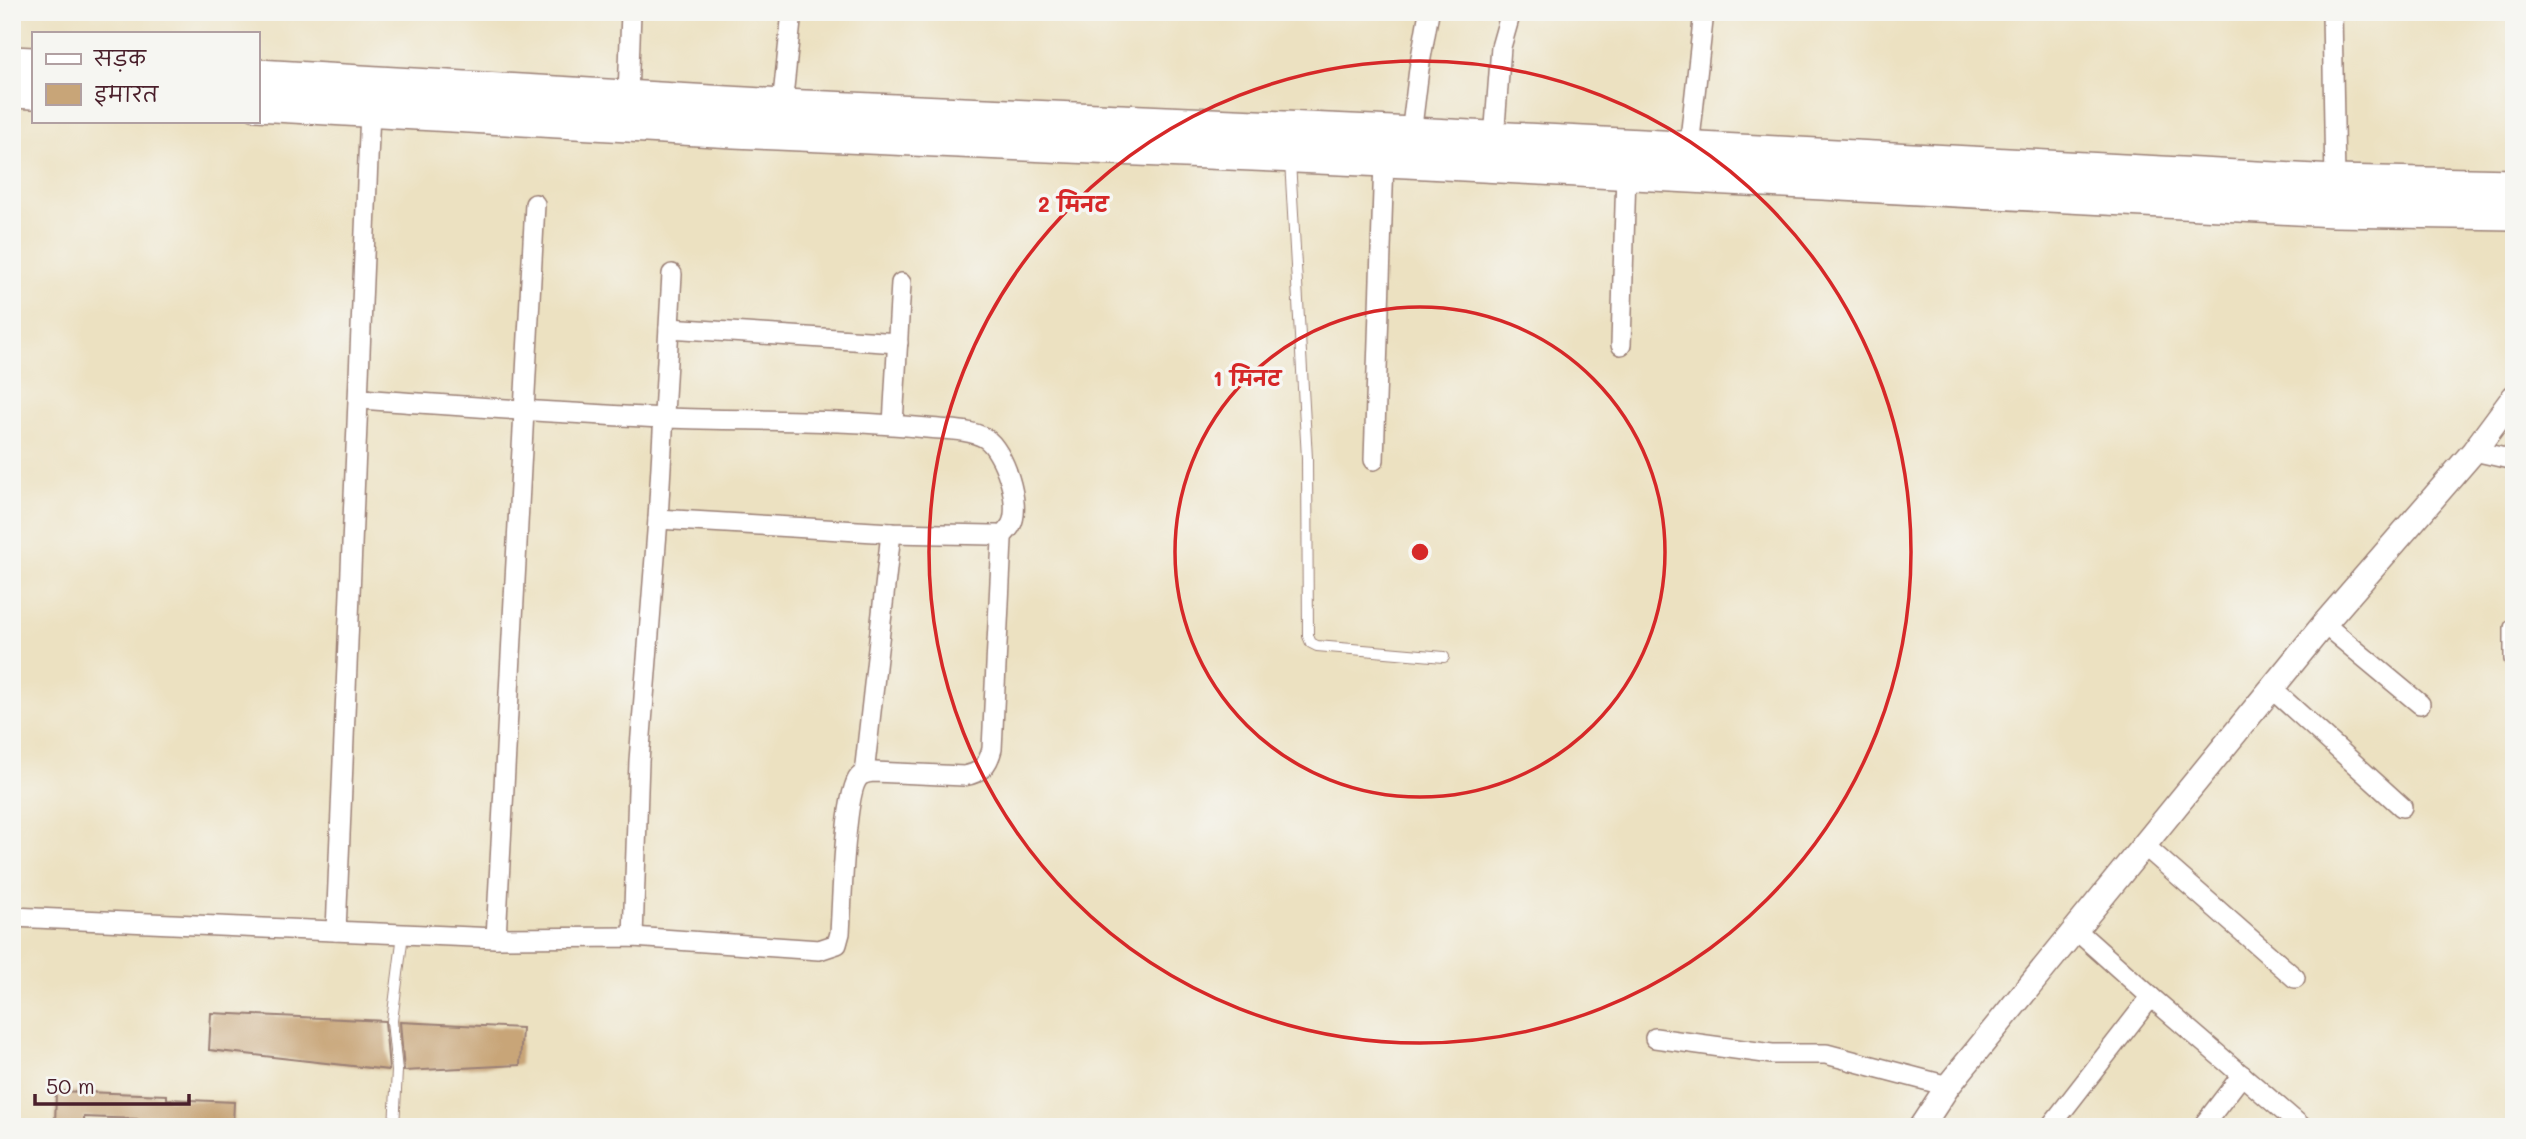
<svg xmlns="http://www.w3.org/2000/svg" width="2526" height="1139" viewBox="0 0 2526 1139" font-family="Mali,'Playpen Sans Deva',sans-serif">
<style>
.building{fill:#c8a578}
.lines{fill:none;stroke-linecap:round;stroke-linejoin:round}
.service-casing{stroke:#9b8076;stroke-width:12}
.minor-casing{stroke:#9b8076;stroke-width:22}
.tertiary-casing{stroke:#9b8076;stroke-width:27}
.trunk-casing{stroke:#9b8076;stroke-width:36}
.service{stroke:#fff;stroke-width:10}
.minor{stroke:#fff;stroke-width:19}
.tertiary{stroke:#fff;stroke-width:24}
.trunk{stroke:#fff;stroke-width:33}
.ring{fill:none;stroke:#d62828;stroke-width:3.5}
.centre{fill:#d62828;stroke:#f6f6f2;stroke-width:3.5}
.ring-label{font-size:21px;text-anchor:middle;font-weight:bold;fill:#d62828;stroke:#f6f6f2;stroke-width:7;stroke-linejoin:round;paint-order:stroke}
</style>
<rect width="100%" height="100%" fill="#f6f6f2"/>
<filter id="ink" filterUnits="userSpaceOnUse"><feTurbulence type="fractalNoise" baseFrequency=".0143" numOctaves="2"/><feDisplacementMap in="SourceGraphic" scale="14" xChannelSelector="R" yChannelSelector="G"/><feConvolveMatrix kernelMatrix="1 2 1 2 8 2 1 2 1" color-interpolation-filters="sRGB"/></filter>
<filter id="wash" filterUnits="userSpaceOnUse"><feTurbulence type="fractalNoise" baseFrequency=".00686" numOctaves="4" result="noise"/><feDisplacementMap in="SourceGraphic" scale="28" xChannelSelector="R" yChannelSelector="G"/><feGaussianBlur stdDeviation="1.57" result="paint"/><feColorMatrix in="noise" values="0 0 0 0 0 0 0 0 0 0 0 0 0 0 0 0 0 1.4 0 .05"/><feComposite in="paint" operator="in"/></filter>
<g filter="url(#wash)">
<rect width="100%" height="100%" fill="#ece1c1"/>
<g id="blocks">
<g class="building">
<path d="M211 1013 385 1021 389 1070 209 1050Z"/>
<path d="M400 1022 522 1028 520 1065 404 1071Z"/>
<path d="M56 1091 167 1095V1099L234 1102 233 1125 207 1124V1127H137V1119L84 1117V1127H55Z"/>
</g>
</g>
</g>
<g filter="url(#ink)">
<use href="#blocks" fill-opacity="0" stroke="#9b8076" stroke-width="2"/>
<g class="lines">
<g class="service-casing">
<g id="service">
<path d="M1290 161 1307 458 1308 636 1311 643 1317 646 1444 657"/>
<path d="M394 1127 397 1071 392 1021 403 934"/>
</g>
</g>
<g class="minor-casing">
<g id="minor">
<path d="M2332 12 2335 182"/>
<path d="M628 97 631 12"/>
<path d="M782 106 792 12"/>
<path d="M1494 139 1501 47 1511 12"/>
<path d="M1410 143 1419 69 1429 12"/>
<path d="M1689 148 1704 12"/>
<path d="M669 328 898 343"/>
<path d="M1621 345 1626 172"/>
<path d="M360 399C462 406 565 414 667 418 754 421 841 419 927 428 945 430 969 429 985 438 1004 450 1022 505 1011 525 1009 529 1004 534 1001 537"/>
<path d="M893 424 901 283"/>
<path d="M2474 451 2514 460"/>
<path d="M1374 460 1384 160"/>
<path d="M2324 624 2420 704"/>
<path d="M2514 628V659"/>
<path d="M2272 689 2402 807"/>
<path d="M864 774 891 533"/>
<path d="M2145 846 2295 978"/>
<path d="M12 917 496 938 633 937 819 950 837 944 840 933C842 906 844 793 859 777 863 773 868 773 874 772L964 776C981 773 988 765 992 749L1002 540 997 535H992L891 533 658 519"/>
<path d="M2076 930 2151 997 2302 1127"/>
<path d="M336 931 370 111"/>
<path d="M633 937 639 761 658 519 672 274"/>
<path d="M496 938 535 204"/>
<path d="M1655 1038 1772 1054H1826L1948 1086"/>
<path d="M2050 1127 2151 997"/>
<path d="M2202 1127 2242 1075"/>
</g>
</g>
<g class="tertiary-casing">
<path id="tertiary" d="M1921 1127 1948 1086 2324 624 2474 451 2514 397"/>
</g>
<g class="trunk-casing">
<g id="trunk">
<path d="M12 63 33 64"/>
<path d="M257 76 782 106 1373 132 2335 182 2514 186"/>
<path d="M12 91 33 92"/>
<path d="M257 104 734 131 1407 161 2333 210 2514 213"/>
</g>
</g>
<use href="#service" class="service"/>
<use href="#minor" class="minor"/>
<use href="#tertiary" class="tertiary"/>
<use href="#trunk" class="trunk"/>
</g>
</g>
<g class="ring">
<circle cx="1420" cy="552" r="245"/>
<circle cx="1420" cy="552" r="491"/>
</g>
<circle cx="1420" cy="552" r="10" class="centre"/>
<g class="ring-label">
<text x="1073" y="212">2 मिनट</text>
<text x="1247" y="386">1 मिनट</text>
</g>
<rect width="2526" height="1139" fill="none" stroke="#f6f6f2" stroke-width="42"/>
<rect x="32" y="32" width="228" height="91" fill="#f6f6f2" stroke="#b1a0a2" stroke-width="2"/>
<rect x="46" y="54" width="35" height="10" fill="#ffffff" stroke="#b1a0a2" stroke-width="2"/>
<text x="94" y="66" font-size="21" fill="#4a1f2b">सड़क</text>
<rect x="46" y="84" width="35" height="21" fill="#c8a578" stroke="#b1a0a2" stroke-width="2"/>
<text x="94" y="102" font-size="21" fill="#4a1f2b">इमारत</text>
<path d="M35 1094v10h154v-10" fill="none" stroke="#4a1f2b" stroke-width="3.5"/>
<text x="46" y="1094" font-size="21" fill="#4a1f2b" stroke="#f6f6f2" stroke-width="5" paint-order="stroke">50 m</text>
</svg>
